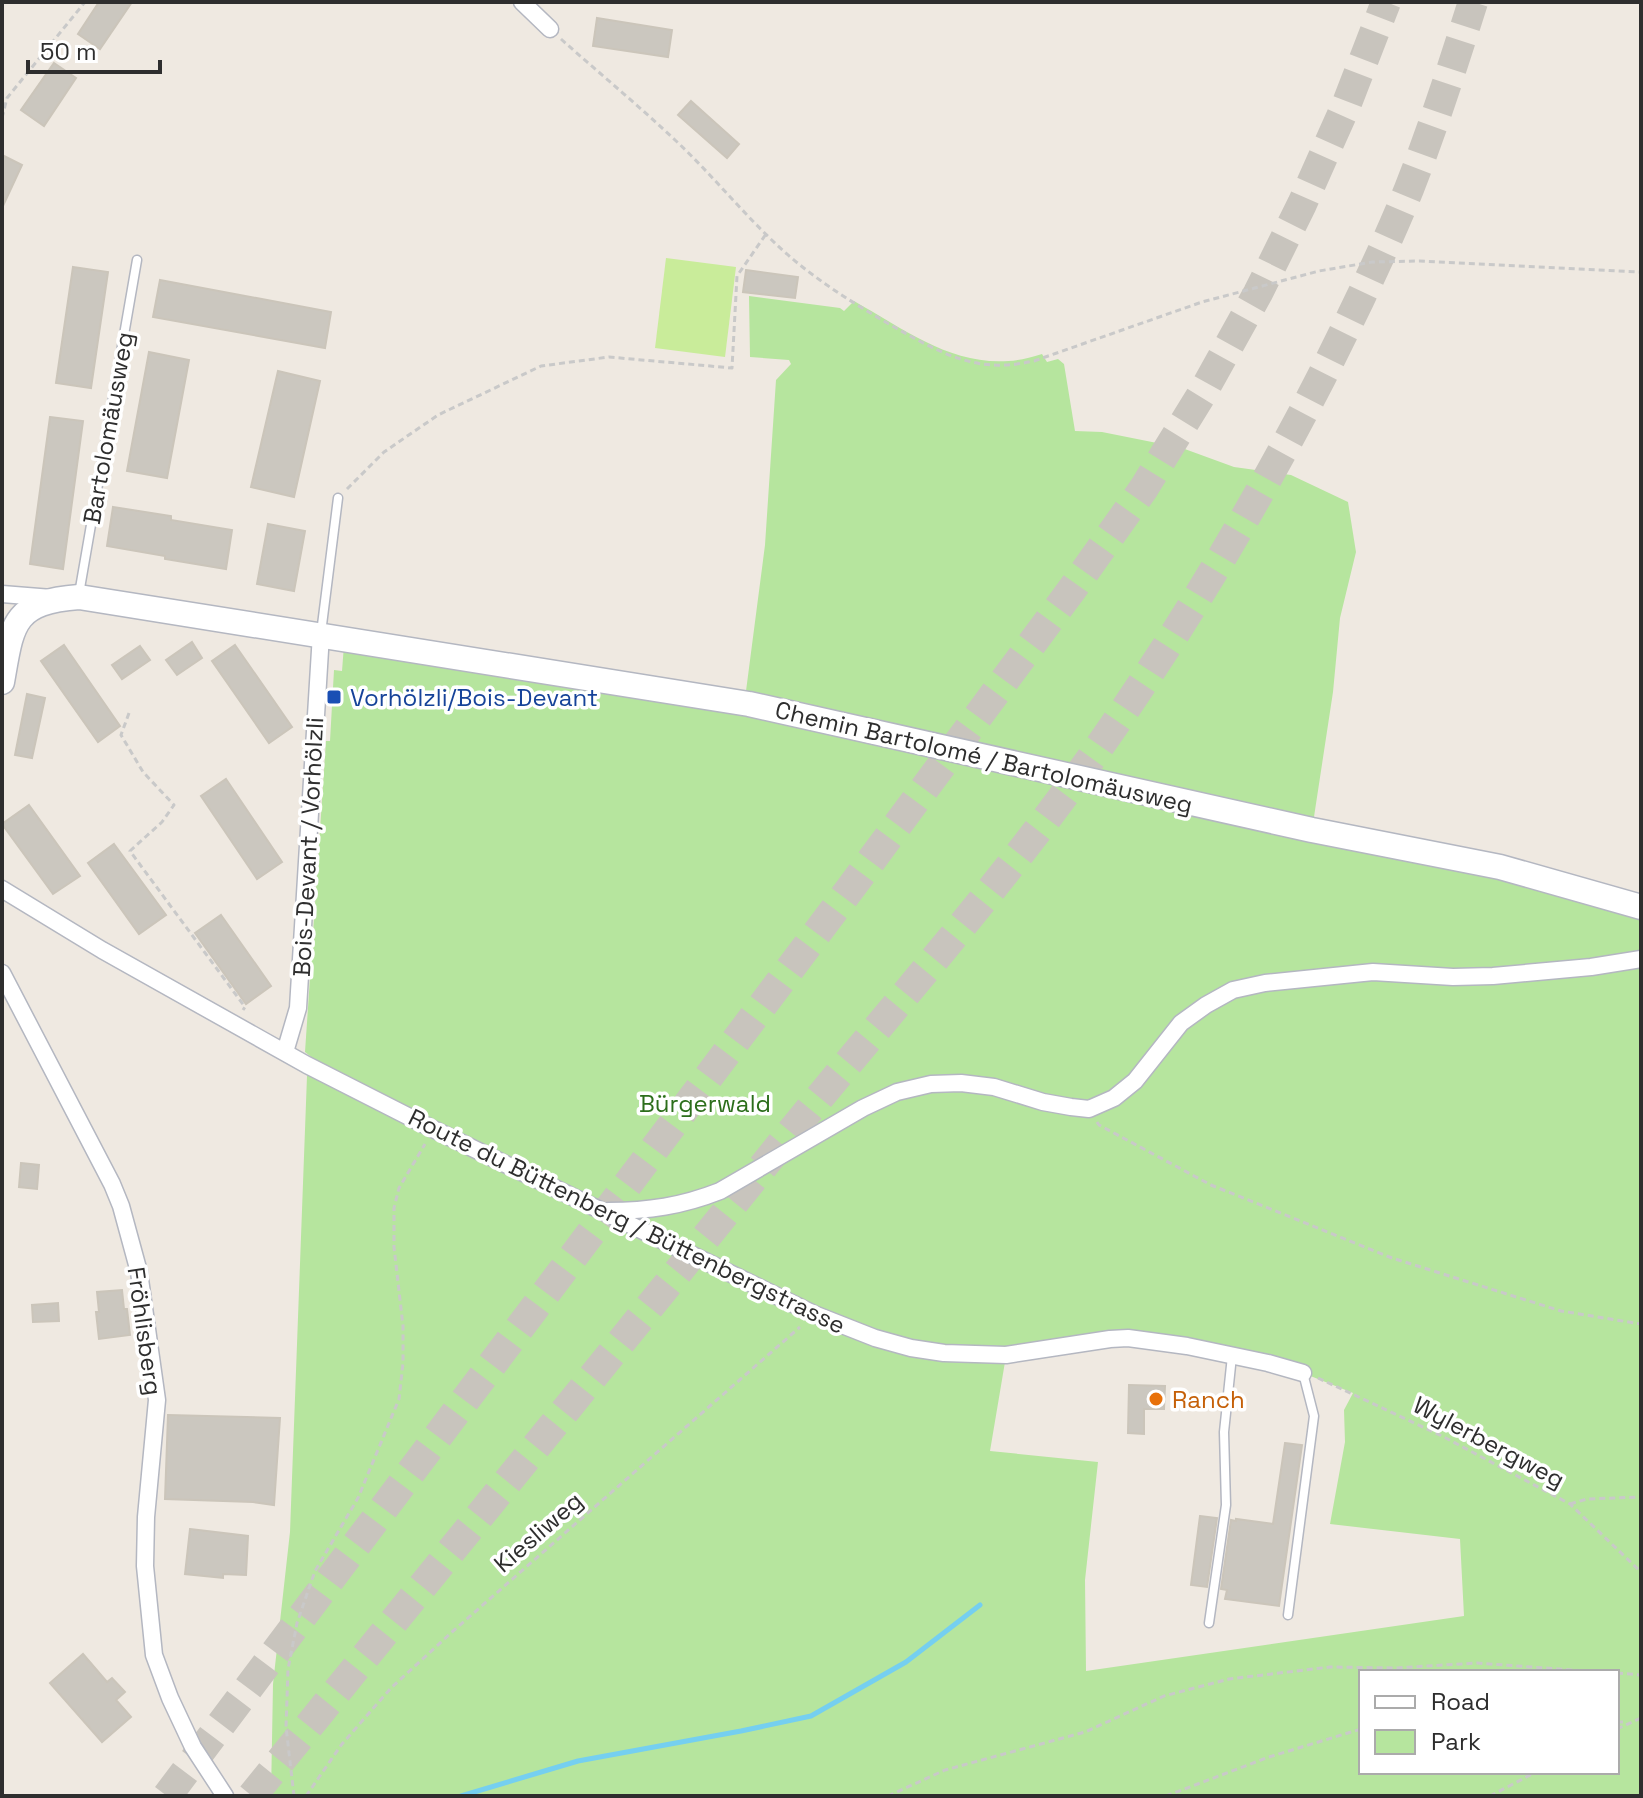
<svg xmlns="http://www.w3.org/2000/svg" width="1643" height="1798" viewBox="0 0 1643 1798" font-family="'Space Grotesk',sans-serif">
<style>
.green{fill:#b6e59e;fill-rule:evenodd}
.pitch{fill:#c9ec9a}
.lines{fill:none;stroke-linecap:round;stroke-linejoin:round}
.stream{stroke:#75cff0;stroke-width:5}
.building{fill:#cbc7bf;stroke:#cbc5ba;stroke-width:2}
.highway-tunnel{stroke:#c8c4bd;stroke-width:30;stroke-dasharray:30 15;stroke-linecap:butt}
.lane-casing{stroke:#b4b7c1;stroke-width:11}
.street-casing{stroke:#b4b7c1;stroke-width:19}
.secondary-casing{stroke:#b4b7c1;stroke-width:27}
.path{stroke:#c9c9c9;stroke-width:3;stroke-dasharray:6 4;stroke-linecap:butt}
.lane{stroke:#fff;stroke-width:8}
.street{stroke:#fff;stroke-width:16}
.secondary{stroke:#fff;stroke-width:24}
.transit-dot{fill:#1a4fb4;stroke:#fff;stroke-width:3}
.food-dot{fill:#e8710a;stroke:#fff;stroke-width:3}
.labels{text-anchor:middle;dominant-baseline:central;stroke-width:7;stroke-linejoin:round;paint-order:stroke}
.street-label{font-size:24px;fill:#2e2e2e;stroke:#fff}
.transit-label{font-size:24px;fill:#164399;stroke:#fff;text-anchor:start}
.park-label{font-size:24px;fill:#2c6e1b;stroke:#fff}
.food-label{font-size:24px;fill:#c56008;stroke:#fff;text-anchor:start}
</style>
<rect width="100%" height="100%" fill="#efe9e1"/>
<path class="green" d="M749 296 840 308 844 311 854 301C914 335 969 379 1042 354L1047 362 1058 359 1064 364 1075 431 1102 432 1182 448 1234 467 1291 475 1348 502 1356 552 1340 618 1333 692 1312 830 1641 907V1796H271L273 1684 290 1532 307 1076 315 1060 305 1052 326 741H330L334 670 342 671 344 645 741 712 746 691 765 545 776 380 791 364 789 360 750 357ZM1150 1340 1303 1373 1353 1393 1344 1410 1345 1442 1330 1524 1460 1539 1464 1616 1086 1671 1085 1580 1098 1462 990 1451 1006 1356ZM1361 1672H1617V1772H1361Z"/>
<path class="pitch" d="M666 258 736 267 725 357 655 348Z"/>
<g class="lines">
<path class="stream" d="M461 1796 578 1761 741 1731 811 1716 906 1662 980 1605"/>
</g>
<g class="building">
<path d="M99 2H132L100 49 78 34Z"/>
<path d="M597 18 672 30 668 57 593 46Z"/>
<path d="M54 63 76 78 44 126 21 110Z"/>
<path d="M691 101 739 144 727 158 678 115Z"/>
<path d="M2 155 22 165 2 208Z"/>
<path d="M73 267 108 272 91 388 56 383Z"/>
<path d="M746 270 798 277 795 298 743 292Z"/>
<path d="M160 280 331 312 325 348 153 317Z"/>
<path d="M149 352 189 360 167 478 127 471Z"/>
<path d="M278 371 320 381 294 497 251 487Z"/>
<path d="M50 417 83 421 63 569 30 564Z"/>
<path d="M113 507 171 516V520L232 530 226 569 165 559V556L107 546Z"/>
<path d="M268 524 305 531 294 591 257 584Z"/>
<path d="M192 642 202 658 177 675 166 660Z"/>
<path d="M64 645 120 726 98 742 41 661Z"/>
<path d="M235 645 292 727 269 743 212 661Z"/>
<path d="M140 646 150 660 122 679 112 665Z"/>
<path d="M27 694 45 698 32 758 15 755Z"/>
<path d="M226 779 282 862 257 879 201 796Z"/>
<path d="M29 805 80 876 53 894 2 824Z"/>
<path d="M114 844 166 915 139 934 88 863Z"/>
<path d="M221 915 271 986 246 1004 195 933Z"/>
<path d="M21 1163 39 1165 37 1189 19 1187Z"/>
<path d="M122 1290 124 1309H127L130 1335 99 1339 96 1312H99L97 1292Z"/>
<path d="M58 1303 59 1321 33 1322 32 1305Z"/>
<path d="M1129 1385 1165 1386 1164 1409H1144V1434L1128 1433Z"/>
<path d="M168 1415 280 1418 274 1505 253 1502 165 1499Z"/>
<path d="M1285 1443 1302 1445 1279 1606 1225 1599 1227 1590 1221 1589 1231 1520 1236 1521V1519L1273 1524Z"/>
<path d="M1200 1516 1217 1518 1207 1587 1191 1585Z"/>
<path d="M190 1529 248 1536 246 1575 223 1574V1578L185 1574Z"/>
<path d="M83 1654 107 1682 112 1678 125 1692 116 1700 131 1717 102 1742 50 1683Z"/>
</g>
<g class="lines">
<g class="highway-tunnel">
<path d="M167 1796 850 889 1073 588 1144 488 1203 392 1258 293 1302 204 1347 103 1386 2"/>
<path d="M252 1796C427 1580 603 1365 778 1148 891 1009 1011 875 1113 727 1190 615 1259 499 1321 378 1352 316 1383 253 1409 189 1433 128 1453 65 1473 2"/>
</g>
<g class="lane-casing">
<g id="lane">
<path d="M79 594 137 260"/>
<path d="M321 633 338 498"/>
<path d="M1288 1615 1314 1416 1303 1373"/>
<path d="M1209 1623 1226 1505 1224 1432 1232 1356"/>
</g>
</g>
<g class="street-casing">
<g id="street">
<path d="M522 2 550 29"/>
<path d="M2 594 52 598"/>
<path d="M2 889 102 950 307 1065 433 1129 779 1297 814 1314 875 1338 911 1348 944 1353 1006 1355 1110 1339 1128 1338 1187 1346 1268 1363 1303 1373"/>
<path d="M2 973 112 1184 121 1206 139 1272 157 1400 146 1517 145 1566 154 1655 170 1698 193 1747 225 1796"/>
<path d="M285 1052 298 1008 321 634"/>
<path d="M608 1211C648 1211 682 1206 720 1191L863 1108 897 1092 931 1084 961 1083 994 1087 1043 1102 1071 1107 1089 1109 1114 1098 1135 1081 1181 1023 1206 1005 1233 990 1265 983 1373 972 1453 977 1493 976 1591 967 1641 959"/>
</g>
</g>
<g class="secondary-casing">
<path id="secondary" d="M2 682C12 625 12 602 79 597L749 704 1312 830 1500 867 1641 907"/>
</g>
<g class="path">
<path d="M561 39C599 73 638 105 675 140 718 180 754 228 800 265 830 289 863 309 896 328 930 347 964 367 1004 365 1014 365 1024 363 1034 361L1202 302 1319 271 1372 262 1420 261 1641 272"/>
<path d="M2 118 7 98 85 2"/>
<path d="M347 489 384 452 438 415 541 366 609 357 732 368 737 276 766 234"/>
<path d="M129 713 121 735 143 772 174 805 162 822 130 851 245 1007 243 1010"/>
<path d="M1097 1122 1099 1125 1211 1185 1392 1258 1561 1311 1641 1324"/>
<path d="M1318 1378 1442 1436 1570 1504 1641 1572"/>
<path d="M1570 1504 1587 1499 1641 1497"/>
<path d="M1617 1673 1641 1675"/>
<path d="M1617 1722H1627"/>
<path d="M1617 1729 1641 1718"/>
<path d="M294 1796 286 1727 288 1669 297 1623 315 1571 358 1498 399 1399 403 1363V1326L394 1247V1208L399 1188 425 1144"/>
<path d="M306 1796 342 1744 391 1688 452 1632 800 1327"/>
<path d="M888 1796 945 1770 1085 1732 1164 1696 1229 1679 1330 1667 1395 1668 1477 1663 1599 1672"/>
<path d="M1166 1796 1269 1757 1361 1729"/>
<path d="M1490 1796 1536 1772"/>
</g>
<use href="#lane" class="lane"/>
<use href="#street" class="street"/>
<use href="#secondary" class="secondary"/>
</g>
<rect class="transit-dot" x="326" y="689" width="16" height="16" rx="4"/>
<circle class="food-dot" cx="1156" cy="1399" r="8"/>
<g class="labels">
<g class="street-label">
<text transform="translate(108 428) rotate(-80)">Bartolomäusweg</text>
<text transform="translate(984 757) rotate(13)">Chemin Bartolomé / Bartolomäusweg</text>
<text transform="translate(308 847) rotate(-87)">Bois-Devant / Vorhölzli</text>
<text transform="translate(627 1221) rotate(26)">Route du Büttenberg / Büttenbergstrasse</text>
<text transform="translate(145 1331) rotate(82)">Fröhlisberg</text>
<text transform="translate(1489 1442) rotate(28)">Wylerbergweg</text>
<text transform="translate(538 1532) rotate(-41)">Kiesliweg</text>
</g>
<g class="transit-label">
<text x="350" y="697">Vorhölzli/Bois-Devant</text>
</g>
<g class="park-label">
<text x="705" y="1103">Bürgerwald</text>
</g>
<g class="food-label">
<text x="1172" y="1399">Ranch</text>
</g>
</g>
<rect width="1643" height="1798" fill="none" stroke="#2e2e2e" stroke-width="8"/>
<rect x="1359" y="1670" width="260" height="104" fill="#ffffff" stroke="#ababab" stroke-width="2"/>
<rect x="1375" y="1696" width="40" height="12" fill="#ffffff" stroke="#ababab" stroke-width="2"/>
<text x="1431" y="1710" font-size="24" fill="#2e2e2e">Road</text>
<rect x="1375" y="1730" width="40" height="24" fill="#b6e59e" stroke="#ababab" stroke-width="2"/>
<text x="1431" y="1750" font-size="24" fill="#2e2e2e">Park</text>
<path d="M28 60v12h132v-12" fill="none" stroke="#2e2e2e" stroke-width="4"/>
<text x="40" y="60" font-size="24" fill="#2e2e2e" stroke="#ffffff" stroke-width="6" paint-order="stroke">50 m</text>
</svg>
